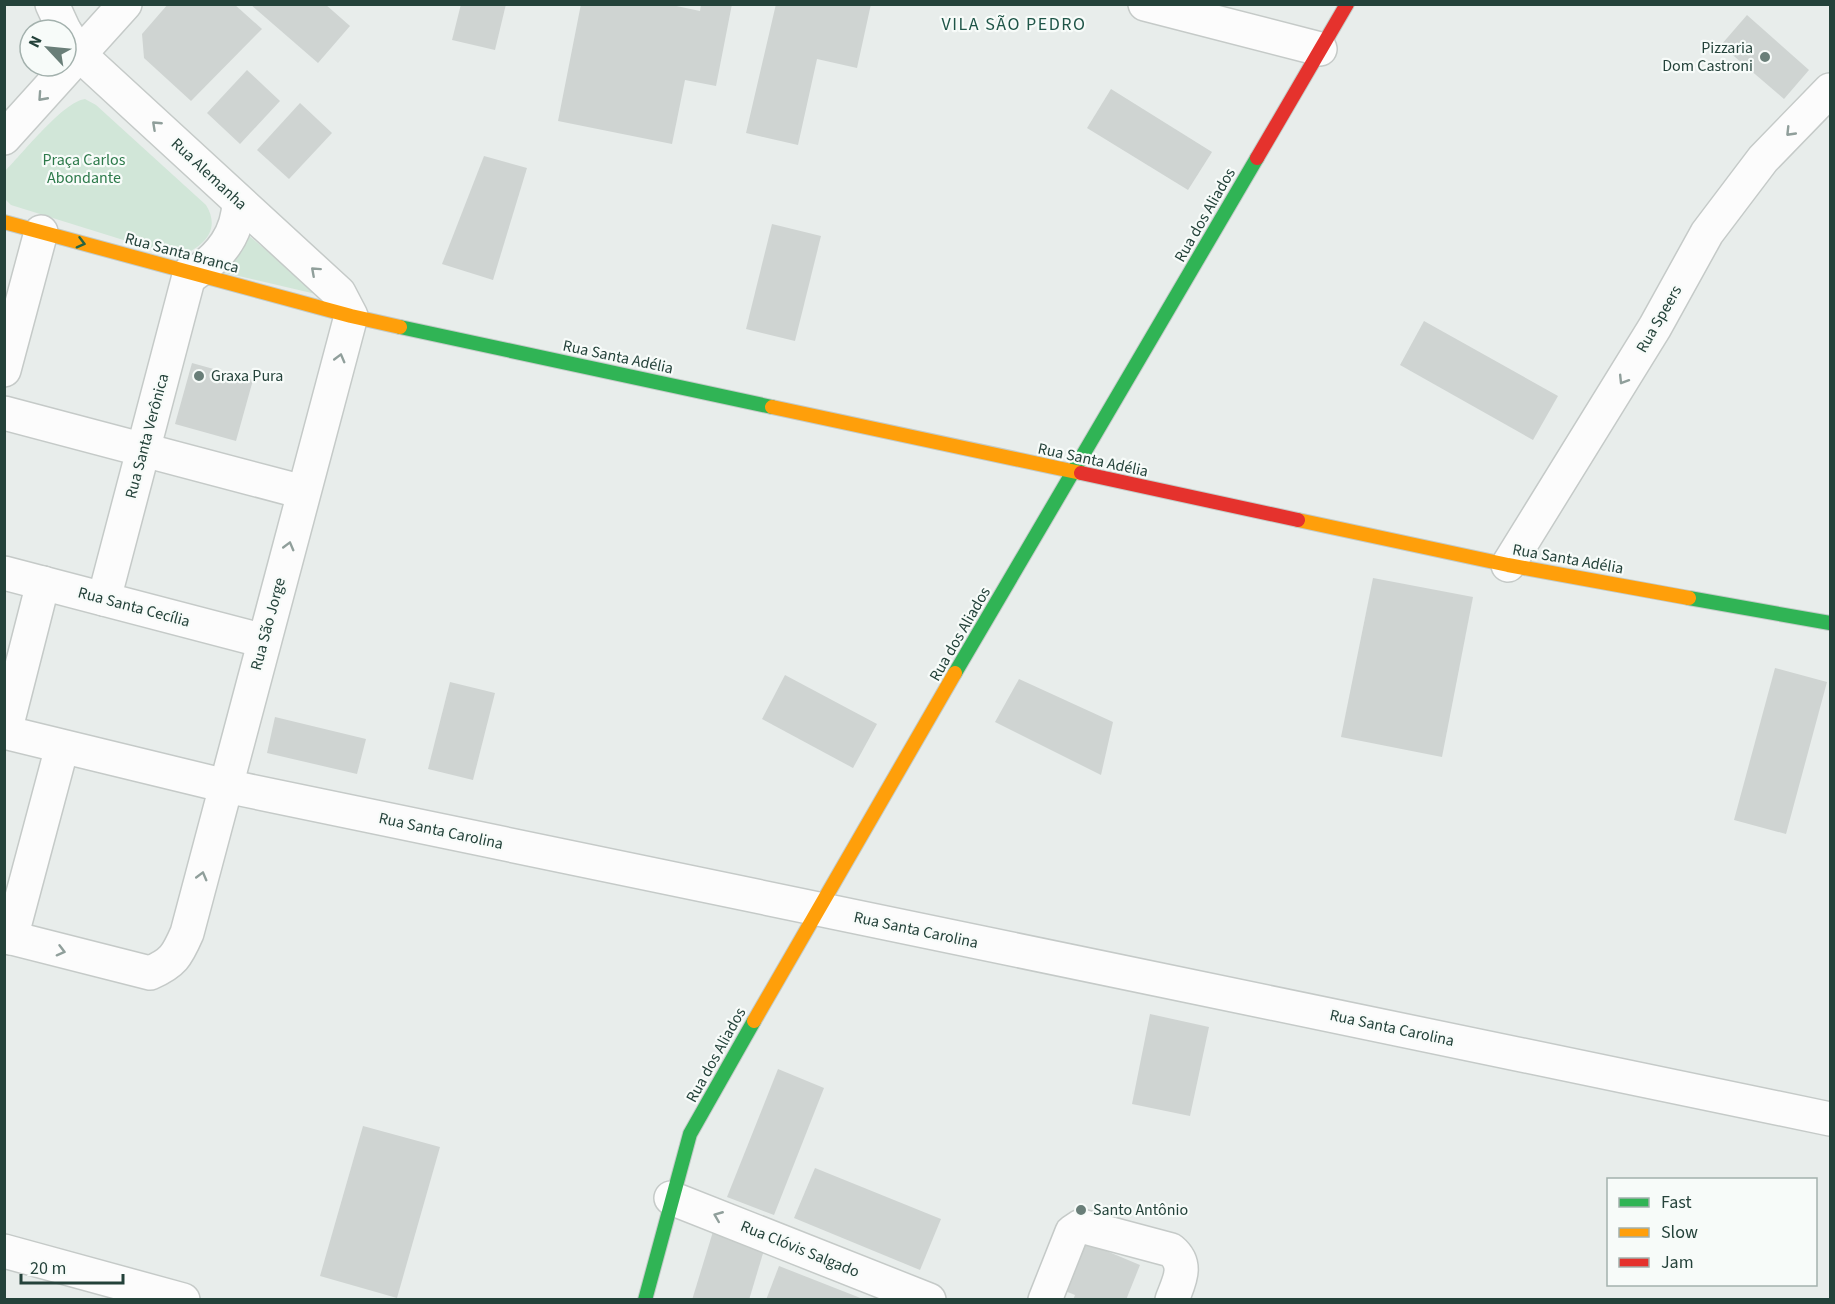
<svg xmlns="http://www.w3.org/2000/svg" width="1835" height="1304" viewBox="0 0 1835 1304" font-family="'Source Sans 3',sans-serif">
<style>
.green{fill:#d1e6d8}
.building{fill:#cfd4d2}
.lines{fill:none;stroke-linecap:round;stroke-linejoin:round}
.street-casing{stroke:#c5cac8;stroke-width:36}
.fast-casing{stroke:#c3cbc8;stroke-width:16}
.slow-casing{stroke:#c3cbc8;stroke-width:16}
.jam-casing{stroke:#c3cbc8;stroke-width:16}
.street{stroke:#fcfcfc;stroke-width:33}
.fast{stroke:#30b455;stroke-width:14}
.slow{stroke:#ff9f0a;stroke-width:14}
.jam{stroke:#e5322d;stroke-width:14}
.oneway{stroke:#909f9b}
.oneway2{stroke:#286442}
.poi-dot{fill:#697e78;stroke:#f7fbf9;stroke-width:2}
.labels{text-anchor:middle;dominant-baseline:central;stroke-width:4.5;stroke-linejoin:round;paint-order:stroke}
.poi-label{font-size:16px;fill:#24423a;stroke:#f7fbf9;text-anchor:start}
.park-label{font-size:16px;fill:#2d7a4b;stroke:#f7fbf9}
.street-label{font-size:16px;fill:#24423a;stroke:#f7fbf9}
.neighbourhood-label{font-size:18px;letter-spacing:1.5px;fill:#1f5548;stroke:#f7fbf9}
</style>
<rect width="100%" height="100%" fill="#e8edeb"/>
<g class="green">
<path d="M85 99 96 105 206 205C222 231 202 248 178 257L11 205 5 199 6 170C23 153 63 102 85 99Z"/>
<path d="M242 230 320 295 217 271Z"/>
</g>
<g class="building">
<path d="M168 4H234L262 29 191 101 144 58 142 34Z"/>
<path d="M250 4H325L350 26 318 63Z"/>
<path d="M461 4H506L495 50 452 40Z"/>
<path d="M581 4H667L700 11 701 4H732L716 86 685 80 672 144 558 121Z"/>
<path d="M776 4H871L857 68 817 59 798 145 746 133Z"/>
<path d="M1747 15 1809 70 1784 99 1721 45Z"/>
<path d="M247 70 280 101 240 144 207 113Z"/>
<path d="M1111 89 1212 152 1188 190 1087 128Z"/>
<path d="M300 103 332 133 289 179 257 150Z"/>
<path d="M484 156 527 168 493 280 442 264Z"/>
<path d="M772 224 821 236 795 341 746 329Z"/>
<path d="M1424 321 1558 396 1533 440 1400 365Z"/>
<path d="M192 363 253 380 236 441 175 424Z"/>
<path d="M1373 578 1473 597 1442 757 1341 737Z"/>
<path d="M1775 668 1827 682 1786 834 1734 820Z"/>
<path d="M785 675 877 724 853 768 762 719Z"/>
<path d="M1019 679 1113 722 1101 775 995 722Z"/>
<path d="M450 682 495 693 473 780 428 769Z"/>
<path d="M275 717 366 739 357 774 267 753Z"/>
<path d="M1150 1014 1209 1027 1190 1116 1132 1104Z"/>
<path d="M778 1069 824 1088 774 1215 727 1197Z"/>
<path d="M363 1126 440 1147 397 1298 320 1276Z"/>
<path d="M815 1168 941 1219 920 1270 794 1218Z"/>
<path d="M715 1225 767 1240 749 1300H692Z"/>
<path d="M1085 1242 1140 1265 1126 1300H1073L1075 1295 1065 1291Z"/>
<path d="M779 1266 863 1299V1300H766Z"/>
</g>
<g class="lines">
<g class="street-casing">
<g id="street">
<path d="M52 4 64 30"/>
<path d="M1145 4 1320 49"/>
<path d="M4 138 125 4"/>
<path d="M194 274C221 256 238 234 239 202"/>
<path d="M4 370 41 232"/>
<path d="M4 413 303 492"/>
<path d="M1508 565 1655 327 1707 233 1763 159 1830 90"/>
<path d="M4 573 264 641"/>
<path d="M104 599 190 272"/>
<path d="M4 732 226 786 1830 1119"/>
<path d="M5 732 43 583"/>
<path d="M4 936 150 973C173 963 177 956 187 933L351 316 339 293 80 55 66 33"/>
<path d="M11 938 62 747"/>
<path d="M671 1198 929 1300"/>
<path d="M4 1251 183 1300"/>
<path d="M1045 1300 1072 1232 1081 1226 1171 1250C1189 1265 1179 1281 1172 1300"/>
</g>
</g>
<g class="fast-casing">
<g id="fast">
<path d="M400 327 772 407"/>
<path d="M1689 598 1830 623"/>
<path d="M955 673 1257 158"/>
<path d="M645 1300 690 1134 754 1021"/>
</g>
</g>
<g class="slow-casing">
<g id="slow">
<path d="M4 222 351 316 400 327"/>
<path d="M772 407 1081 473"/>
<path d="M1298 520 1508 565 1689 598"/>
<path d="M754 1021 955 673"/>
</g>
</g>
<g class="jam-casing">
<g id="jam">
<path d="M1257 158 1347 4"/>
<path d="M1081 473 1298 520"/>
</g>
</g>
<use href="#street" class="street"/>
<use href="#fast" class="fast"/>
<use href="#slow" class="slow"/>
<use href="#jam" class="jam"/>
</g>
<defs><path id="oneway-chevron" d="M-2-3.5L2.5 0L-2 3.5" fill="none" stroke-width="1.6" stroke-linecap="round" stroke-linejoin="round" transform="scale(1.5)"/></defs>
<g class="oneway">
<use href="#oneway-chevron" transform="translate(42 97) rotate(132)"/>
<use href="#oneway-chevron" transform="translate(156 125) rotate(-137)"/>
<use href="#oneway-chevron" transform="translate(1790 132) rotate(134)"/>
<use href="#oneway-chevron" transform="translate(315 271) rotate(-138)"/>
<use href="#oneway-chevron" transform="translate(340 358) rotate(-75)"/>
<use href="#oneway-chevron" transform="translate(1623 380) rotate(122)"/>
<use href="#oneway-chevron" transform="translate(289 546) rotate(-75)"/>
<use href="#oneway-chevron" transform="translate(202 876) rotate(-75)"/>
<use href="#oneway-chevron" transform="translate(61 951) rotate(15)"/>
<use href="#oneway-chevron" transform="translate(718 1216) rotate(-158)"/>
</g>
<use class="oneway2" href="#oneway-chevron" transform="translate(81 243) rotate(15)"/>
<g class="poi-dot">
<circle cx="1765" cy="57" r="6"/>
<circle cx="199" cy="376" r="6"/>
<circle cx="1081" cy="1210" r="6"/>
</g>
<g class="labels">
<g class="poi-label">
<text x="1753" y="48" text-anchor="end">Pizzaria<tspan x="1753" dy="18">Dom Castroni</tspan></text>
<text x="211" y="376">Graxa Pura</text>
<text x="1093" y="1210">Santo Antônio</text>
</g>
<g class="park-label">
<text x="84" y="160">Praça Carlos<tspan x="84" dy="18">Abondante</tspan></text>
</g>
<g class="street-label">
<text transform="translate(209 174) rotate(43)">Rua Alemanha</text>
<text transform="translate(1205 215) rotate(-60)">Rua dos Aliados</text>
<text transform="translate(182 253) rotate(15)">Rua Santa Branca</text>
<text transform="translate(1659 319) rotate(-60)">Rua Speers</text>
<text transform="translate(618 357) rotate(12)">Rua Santa Adélia</text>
<text transform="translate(147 436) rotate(-75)">Rua Santa Verônica</text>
<text transform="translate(1093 460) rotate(12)">Rua Santa Adélia</text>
<text transform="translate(1568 559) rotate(10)">Rua Santa Adélia</text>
<text transform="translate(134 607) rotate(15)">Rua Santa Cecília</text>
<text transform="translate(268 624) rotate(-75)">Rua São Jorge</text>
<text transform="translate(960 634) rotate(-60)">Rua dos Aliados</text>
<text transform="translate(441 831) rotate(12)">Rua Santa Carolina</text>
<text transform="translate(916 930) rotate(12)">Rua Santa Carolina</text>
<text transform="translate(1392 1028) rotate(12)">Rua Santa Carolina</text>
<text transform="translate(716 1055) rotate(-61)">Rua dos Aliados</text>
<text transform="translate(800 1249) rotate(22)">Rua Clóvis Salgado</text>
</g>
<g class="neighbourhood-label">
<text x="1014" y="24">VILA SÃO PEDRO</text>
</g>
</g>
<rect width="1835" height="1304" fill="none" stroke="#24423a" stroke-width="12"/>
<rect x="1607" y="1178" width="210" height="108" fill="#f7fbf9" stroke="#a3b1ad" stroke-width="1.5"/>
<rect x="1619" y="1198" width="30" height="9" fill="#30b455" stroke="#a3b1ad" stroke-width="1.5"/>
<text x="1661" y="1208" font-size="18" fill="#24423a">Fast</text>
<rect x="1619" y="1228" width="30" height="9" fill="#ff9f0a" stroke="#a3b1ad" stroke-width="1.5"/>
<text x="1661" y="1238" font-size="18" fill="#24423a">Slow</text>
<rect x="1619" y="1258" width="30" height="9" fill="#e5322d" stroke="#a3b1ad" stroke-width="1.5"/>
<text x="1661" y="1268" font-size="18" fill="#24423a">Jam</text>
<g transform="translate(48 48) rotate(296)"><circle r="28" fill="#f7fbf9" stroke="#a3b1ad" stroke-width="1.5"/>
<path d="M0-4.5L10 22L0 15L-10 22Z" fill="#697e78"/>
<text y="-9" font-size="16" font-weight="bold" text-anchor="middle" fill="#24423a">N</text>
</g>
<path d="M21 1274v9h102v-9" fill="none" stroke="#24423a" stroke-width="3"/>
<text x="30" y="1274" font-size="18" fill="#24423a" stroke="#f7fbf9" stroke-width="4.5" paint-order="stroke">20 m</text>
</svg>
